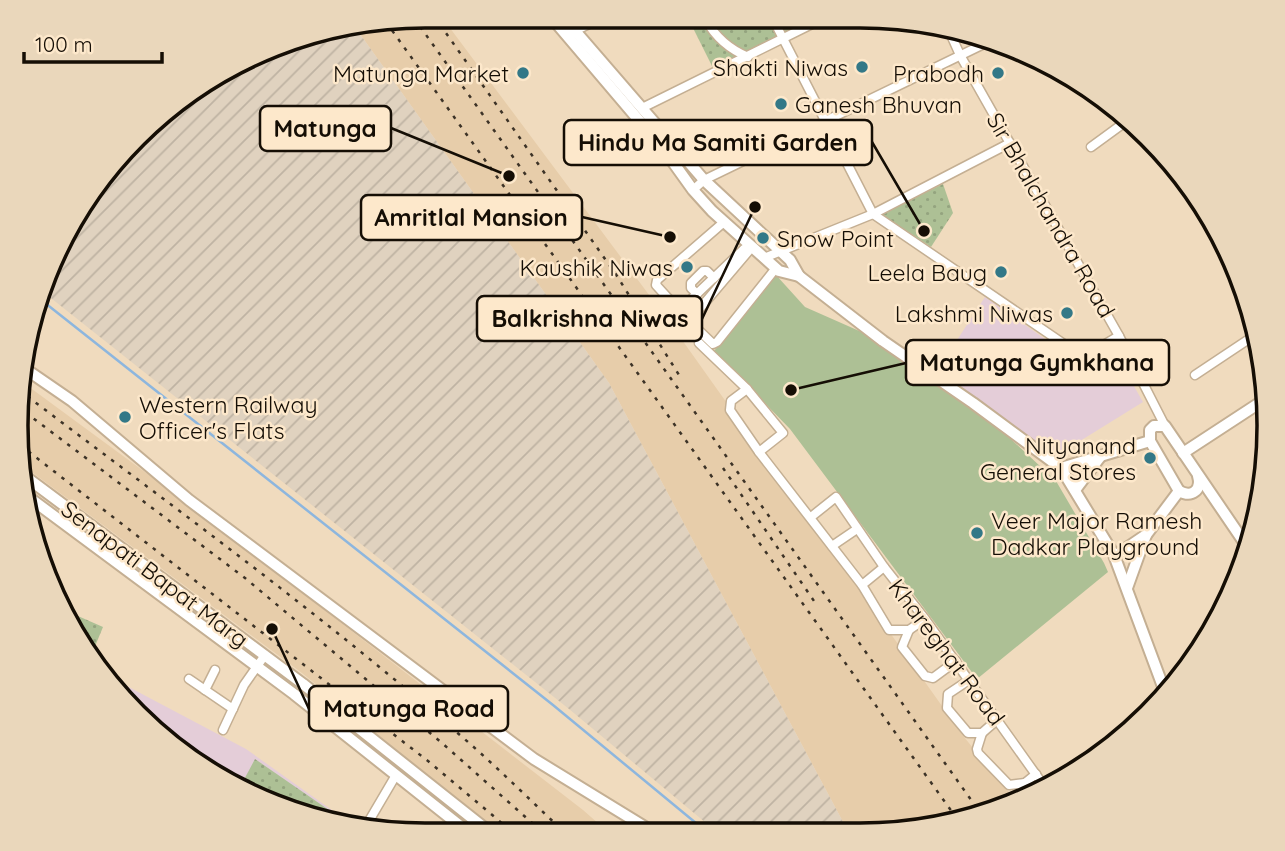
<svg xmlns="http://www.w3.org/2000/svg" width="1285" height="851" viewBox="0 0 1285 851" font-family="Quicksand,sans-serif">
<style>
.built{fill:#e7cdaa}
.industrial{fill:url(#industrial-furrows)}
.education{fill:#e4cdd8}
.green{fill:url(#green-dots)}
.pitch{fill:#adc095}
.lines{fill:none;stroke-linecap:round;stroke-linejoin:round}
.stream{stroke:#8db6de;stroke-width:2.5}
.street-casing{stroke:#c4af93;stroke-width:11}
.secondary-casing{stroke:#c4af93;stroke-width:14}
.street{stroke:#fff;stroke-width:8}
.secondary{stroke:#fff;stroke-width:10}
.rail{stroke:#3d3327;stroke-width:2.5;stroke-dasharray:3.5 7;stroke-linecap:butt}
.poi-dot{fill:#337887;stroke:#fde8cb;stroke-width:2.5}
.labels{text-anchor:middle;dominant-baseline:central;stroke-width:5;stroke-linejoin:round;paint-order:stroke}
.poi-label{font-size:23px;fill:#150e05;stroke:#fde8cb;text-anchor:end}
.street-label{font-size:23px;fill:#150e05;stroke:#fde8cb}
.rim{fill:none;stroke:#150e05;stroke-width:3.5}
.leader{fill:none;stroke:#150e05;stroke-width:2.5}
.callout-dot{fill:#150e05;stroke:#fde8cb;stroke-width:2.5}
.callout{fill:#fde8cb;stroke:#150e05;stroke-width:2.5}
.callout-label{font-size:24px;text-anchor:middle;font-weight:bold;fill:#150e05}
</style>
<defs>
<pattern id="industrial-furrows" width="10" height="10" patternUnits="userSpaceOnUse" patternTransform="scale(1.75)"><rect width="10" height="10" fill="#e0d2bf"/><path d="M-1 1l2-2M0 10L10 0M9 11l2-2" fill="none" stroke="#bfb3a3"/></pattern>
<pattern id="green-dots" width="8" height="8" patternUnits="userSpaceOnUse" patternTransform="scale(1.75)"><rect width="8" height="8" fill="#adc095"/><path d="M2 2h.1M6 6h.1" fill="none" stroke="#94a47f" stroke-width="1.8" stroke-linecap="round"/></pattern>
</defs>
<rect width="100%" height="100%" fill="#f0dbbe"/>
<g class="built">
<path d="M425 16H441L670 323 964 737 1018 803 860 835H850L609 383 355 27Z"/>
<path d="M21 381 168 489 583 810 607 831 495 830 302 673 21 464 17 398Z"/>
</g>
<path class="industrial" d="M355 27 609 383 850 835 718 833 569 709 42 291 47 269 101 176 198 85 294 37Z"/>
<g class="education">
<path d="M985 297 1081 364 1110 344 1143 402 1051 459 935 374Z"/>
<path d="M125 685 246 749 357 828 346 827 244 793 136 716 121 696Z"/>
</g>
<g class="green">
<path d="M689 20 814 22 715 72Z"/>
<path d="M943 184 953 213 931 247 881 214Z"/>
<path d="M62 609 103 627 91 656 70 630Z"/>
<path d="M255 759 355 828 346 827 244 793 239 789Z"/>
</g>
<path class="pitch" d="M776 275 805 307 882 341 972 403 1056 481 1104 563 1108 572 977 679 790 429 714 351Z"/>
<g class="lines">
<path class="stream" d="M40 299 553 705 708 833"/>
<g class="street-casing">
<g id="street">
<path d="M706 20C716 38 729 49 748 57"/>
<path d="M774 21 873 214 1083 357 1119 336"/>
<path d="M947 26 960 55 1119 336 1165 426"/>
<path d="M574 31 602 18"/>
<path d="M642 108 816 22"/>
<path d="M1091 147 1128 120"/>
<path d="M693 190 704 180 990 41"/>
<path d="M724 222 657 280 656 285 677 308 681 309 744 249"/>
<path d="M752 247 691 319 690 322 713 344 717 342 776 268"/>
<path d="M764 258 873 214 1010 143"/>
<path d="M697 294 691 288V283L703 271H707L714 278"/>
<path d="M699 343 747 389 783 433 759 452 862 585 884 567 925 619 1044 786"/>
<path d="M1195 375 1252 337"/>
<path d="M747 389 731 401 730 410 759 452"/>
<path d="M811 517 836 497 884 567"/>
<path d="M832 546 857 529"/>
<path d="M862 585 889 630H909L925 619"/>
<path d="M909 630 902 647 925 676 933 678 956 661"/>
<path d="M189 679 233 709"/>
<path d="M969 680 948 694 947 708 968 733H982L998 719"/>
<path d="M205 690 215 670"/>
<path d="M223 730 244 685 265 655"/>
<path d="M982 733 977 749 978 753 1009 785 1025 783 1036 774"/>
<path d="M1020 802 1018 797 1025 783"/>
<path d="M366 826 396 775"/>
</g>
</g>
<g class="secondary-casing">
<g id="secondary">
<path d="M552 18 665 151 693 190 712 211 779 271 799 276 883 341 973 403 1061 468 1114 555 1165 692"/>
<path d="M564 18 704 180 790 260 799 276"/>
<path d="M24 368 72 401 189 500 534 759 653 832"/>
<path d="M1183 453 1264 400"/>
<path d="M1061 468 1150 441"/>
<path d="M22 474 303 684 487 830"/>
<path d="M1075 490 1100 457"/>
<path d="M1179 491 1150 441V430L1154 426H1165L1246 545"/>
<path d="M1179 491C1192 498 1202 490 1198 476"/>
<path d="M23 493 294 694 464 829"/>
<path d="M1115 556 1146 535 1179 491"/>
<path d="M1127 588 1146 535"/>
</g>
</g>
<use href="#street" class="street"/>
<use href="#secondary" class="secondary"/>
<g class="rail">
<path d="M434 16 617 276 679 375"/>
<path d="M414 18 979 811"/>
<path d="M386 22 955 816"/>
<path d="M19 390C165 501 315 609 454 730 492 762 527 797 563 831"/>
<path d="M17 406 245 578 442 743 540 830"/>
<path d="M20 445 428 761 510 830"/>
<path d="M723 468 814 601"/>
</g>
</g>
<g class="poi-dot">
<circle cx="862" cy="67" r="7"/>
<circle cx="523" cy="73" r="7"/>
<circle cx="998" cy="73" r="7"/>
<circle cx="781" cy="104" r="7"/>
<circle cx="763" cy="238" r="7"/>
<circle cx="687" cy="267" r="7"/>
<circle cx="1001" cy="272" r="7"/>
<circle cx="1067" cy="313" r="7"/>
<circle cx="125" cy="417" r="7"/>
<circle cx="1150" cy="458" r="7"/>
<circle cx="977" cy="533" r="7"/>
</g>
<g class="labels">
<g class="poi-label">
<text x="848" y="67">Shakti Niwas</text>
<text x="509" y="73">Matunga Market</text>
<text x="984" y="73">Prabodh</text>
<text x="795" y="104" text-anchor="start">Ganesh Bhuvan</text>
<text x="777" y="238" text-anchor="start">Snow Point</text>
<text x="673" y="267">Kaushik Niwas</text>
<text x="987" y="272">Leela Baug</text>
<text x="1053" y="313">Lakshmi Niwas</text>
<text x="139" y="404" text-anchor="start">Western Railway<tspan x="139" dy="26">Officer's Flats</tspan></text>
<text x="1136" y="445">Nityanand<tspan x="1136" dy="26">General Stores</tspan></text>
<text x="991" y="520" text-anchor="start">Veer Major Ramesh<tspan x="991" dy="26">Dadkar Playground</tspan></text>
</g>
<g class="street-label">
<text transform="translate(1051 215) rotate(60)">Sir Bhalchandra Road</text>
<text transform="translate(155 574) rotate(37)">Senapati Bapat Marg</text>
<text transform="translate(947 652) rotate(53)">Khareghat Road</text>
</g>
</g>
<path d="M0 0H1285V851H0ZM425 28H860A397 397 0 0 1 1257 425V426A397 397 0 0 1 860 823H425A397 397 0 0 1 28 426V425A397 397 0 0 1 425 28Z" fill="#ead7bb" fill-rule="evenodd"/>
<path class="rim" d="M425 28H860A397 397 0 0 1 1257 425V426A397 397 0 0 1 860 823H425A397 397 0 0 1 28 426V425A397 397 0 0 1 425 28Z"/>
<path class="leader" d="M509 176L391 128M924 231L872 142M670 237L582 217M755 207L702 319M791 390L906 363M272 629L309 709"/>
<g class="callout-dot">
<circle cx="509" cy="176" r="7"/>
<circle cx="924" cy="231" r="7"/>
<circle cx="670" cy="237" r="7"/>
<circle cx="755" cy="207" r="7"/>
<circle cx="791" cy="390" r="7"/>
<circle cx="272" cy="629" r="7"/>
</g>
<g class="callout">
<rect x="260" y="106" width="131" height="45" rx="7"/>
<rect x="564" y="120" width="308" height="45" rx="7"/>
<rect x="361" y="195" width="221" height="45" rx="7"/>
<rect x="477" y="296" width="225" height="45" rx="7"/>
<rect x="906" y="340" width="263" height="45" rx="7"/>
<rect x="309" y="686" width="199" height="45" rx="7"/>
</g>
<g class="callout-label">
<text x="325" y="137">Matunga</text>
<text x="718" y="151">Hindu Ma Samiti Garden</text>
<text x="471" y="226">Amritlal Mansion</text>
<text x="590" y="327">Balkrishna Niwas</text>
<text x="1037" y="371">Matunga Gymkhana</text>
<text x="409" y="717">Matunga Road</text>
</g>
<path d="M24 52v10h138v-10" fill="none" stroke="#150e05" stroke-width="3.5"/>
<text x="35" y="52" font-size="21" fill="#150e05" stroke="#fde8cb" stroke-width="5" paint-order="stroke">100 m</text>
</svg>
